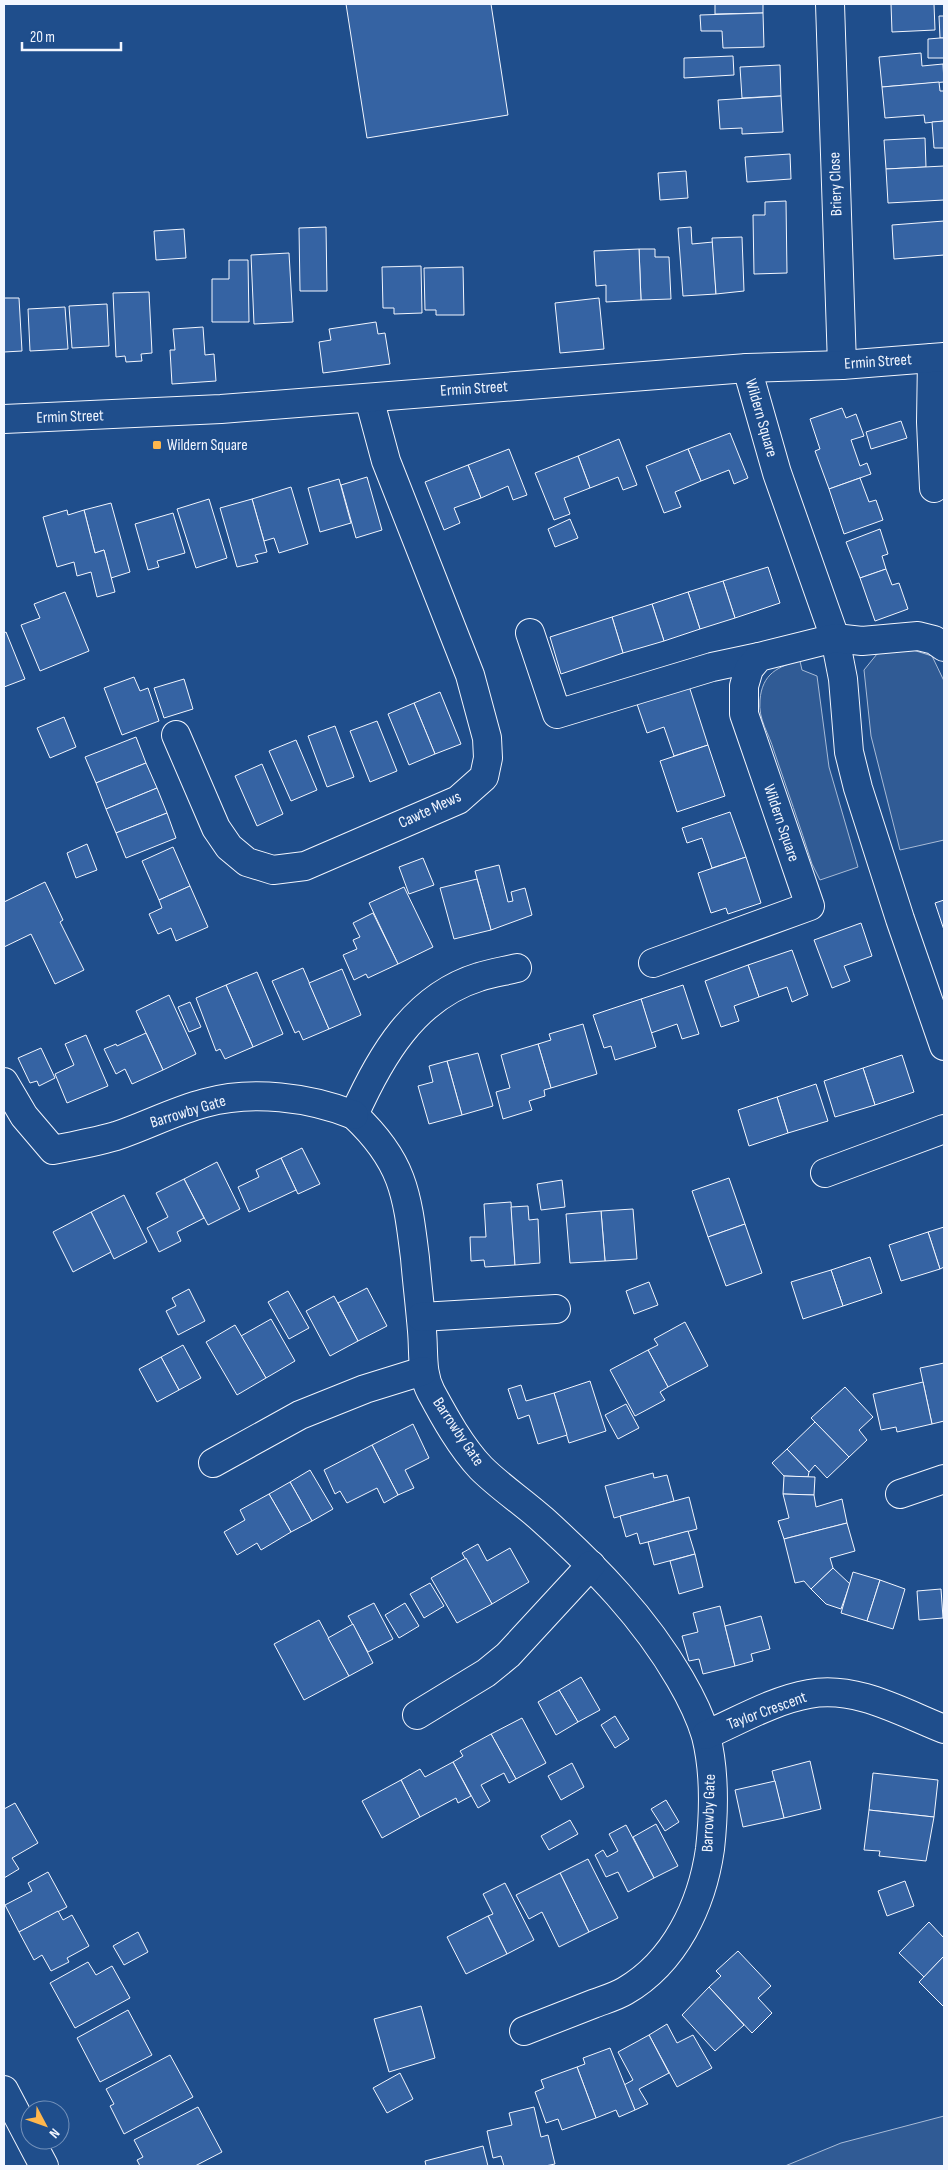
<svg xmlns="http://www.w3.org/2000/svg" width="948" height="2170" viewBox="0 0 948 2170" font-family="'Sofia Sans Condensed',sans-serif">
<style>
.green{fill:#305b95;stroke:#a8bbd7}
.building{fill:#3563a3;stroke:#f2f6ff}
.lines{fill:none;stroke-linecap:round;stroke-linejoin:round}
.minor-casing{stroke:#f2f6ff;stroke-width:30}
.major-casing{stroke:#f2f6ff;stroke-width:30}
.minor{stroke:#1f4e8c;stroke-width:28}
.major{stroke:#1f4e8c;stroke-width:28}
.poi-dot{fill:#ffb74d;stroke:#1f4e8c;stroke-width:2}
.labels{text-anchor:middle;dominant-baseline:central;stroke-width:4;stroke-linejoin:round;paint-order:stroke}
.street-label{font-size:16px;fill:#f2f6ff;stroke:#1f4e8c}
.poi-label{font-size:16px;fill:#f2f6ff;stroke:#1f4e8c;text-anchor:start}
</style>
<rect width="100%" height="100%" fill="#1f4e8c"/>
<g class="green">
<path d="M892 650H913L932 656 944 681V840L900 850 871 736 864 670 877 654Z"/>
<path d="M800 661 802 670 817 676 829 767 858 867 820 880 812 864C800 826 787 789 774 751 769 733 758 720 760 700 762 674 778 666 800 661Z"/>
<path d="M944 2116V2166H785L841 2143Z"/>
</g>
<g class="building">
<path d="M346 4H491L508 115 367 138Z"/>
<path d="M715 4H763V13L715 14Z"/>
<path d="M891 4H934L935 30 892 32Z"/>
<path d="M763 13 764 47 723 48 722 31H701L700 15Z"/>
<path d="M939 16H944V38H940Z"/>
<path d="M940 38H944V58H928V39Z"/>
<path d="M921 53 922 66 943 64 944 82 882 87 879 57Z"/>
<path d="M733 56 734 75 684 78V58Z"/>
<path d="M780 65 781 96 742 98 740 67Z"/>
<path d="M939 82 940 91H944V121L925 123 924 115 885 118 882 87Z"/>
<path d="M781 96 783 132 742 134V128L720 129 718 100Z"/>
<path d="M944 121V148H934L932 122Z"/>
<path d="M925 138 926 167 886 169 884 140Z"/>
<path d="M790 154 791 179 747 182 745 157Z"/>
<path d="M944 166V200L888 203 886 169Z"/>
<path d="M686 171 688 198 660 200 658 173Z"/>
<path d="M786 201 787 273 754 274 753 215H765V202Z"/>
<path d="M944 221V255L894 259 892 225Z"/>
<path d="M326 227 327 291H300L299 228Z"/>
<path d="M691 227 692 244 713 242 716 294 683 296 678 228Z"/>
<path d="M184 229 186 258 156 260 154 231Z"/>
<path d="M742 237 744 291 716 294 712 238Z"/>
<path d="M639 249H655V257H669L671 299 641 300Z"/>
<path d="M639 249 641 300 606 302V285L596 286 594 251Z"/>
<path d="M289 253 293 322 254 324 251 255Z"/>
<path d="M229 260H248L249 322H212V279H229Z"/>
<path d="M421 266 422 313 394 314V308H383L382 267Z"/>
<path d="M463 267 464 315H436V310H425L424 268Z"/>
<path d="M149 292 152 353 141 354 142 361 126 362 125 356 116 357 113 293Z"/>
<path d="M4 298H19L22 351 4 352Z"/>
<path d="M599 298 604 349 560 353 555 303Z"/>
<path d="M107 304 109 346 72 348 69 306Z"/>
<path d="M65 307 68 349 30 351 28 309Z"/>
<path d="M376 322 378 334 385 333 390 364 323 373 319 342 331 340 329 329Z"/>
<path d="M203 327 205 355 214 354 216 381 172 384 170 350H175L173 329Z"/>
<path d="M842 408 846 418 856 414 864 436 851 440 860 466 867 463 871 474 829 489 815 451 820 449 810 419Z"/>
<path d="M901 421 907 438 871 449 866 432Z"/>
<path d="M730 433 748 478 734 484 729 470 701 481 688 449Z"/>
<path d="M619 439 637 485 623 490 618 477 590 488 578 456Z"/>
<path d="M509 449 527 495 513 500 508 486 481 498 468 465Z"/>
<path d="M688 449 701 481 675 492 681 507 664 513 646 466Z"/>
<path d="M578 456 590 488 564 498 570 514 554 520 535 473Z"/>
<path d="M468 465 481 498 454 508 460 523 444 530 425 482Z"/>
<path d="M367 477 382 530 356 538 341 485Z"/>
<path d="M860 478 869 502 876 500 883 520 844 534 829 489Z"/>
<path d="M339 479 351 523 320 532 308 488Z"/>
<path d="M291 487 308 544 279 553 274 538 264 541 252 499Z"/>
<path d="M209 499 227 558 196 568 177 509Z"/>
<path d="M252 499 267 552 255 555 258 562 237 567 220 508Z"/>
<path d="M111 503 130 572 111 578 104 550 95 553 84 510Z"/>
<path d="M67 510 68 515 84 510 95 553 104 550 115 592 97 597 91 572 77 576 74 562 57 567 43 517Z"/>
<path d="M173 513 185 553 157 561 159 567 148 570 135 524Z"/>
<path d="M570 519 578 538 555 547 548 529Z"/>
<path d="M880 529 888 554 882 556 886 569 860 578 846 542Z"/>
<path d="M768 567 780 603 735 618 723 581Z"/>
<path d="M886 569 892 585 899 583 908 609 875 621 860 578Z"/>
<path d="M723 581 735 618 700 629 688 592Z"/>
<path d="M65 592 89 651 40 671 21 625 40 618 34 604Z"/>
<path d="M688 592 700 629 664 641 652 604Z"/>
<path d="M652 604 664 641 623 653 612 617Z"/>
<path d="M612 617 623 653 561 674 550 637Z"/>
<path d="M6 632 25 679 4 687V633Z"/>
<path d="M134 677 140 691 148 688 159 721 122 735 104 688Z"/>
<path d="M184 679 193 709 164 718 154 688Z"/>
<path d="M689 686 708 745 674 756 664 727 647 733 637 704Z"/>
<path d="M440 692 461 744 435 754 414 703Z"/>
<path d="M414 703 435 754 409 765 388 714Z"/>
<path d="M64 717 76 747 50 758 37 728Z"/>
<path d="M377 721 397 771 370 782 350 731Z"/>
<path d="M335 726 354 777 327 787 308 736Z"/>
<path d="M136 737 146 763 96 783 85 757Z"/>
<path d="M296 740 317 790 291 801 269 751Z"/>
<path d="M708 745 725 796 677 812 660 761Z"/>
<path d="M146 763 157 788 106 809 96 783Z"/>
<path d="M262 764 283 814 257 826 235 776Z"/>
<path d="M157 788 167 813 116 833 106 809Z"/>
<path d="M730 812 746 857 712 868 702 838 687 843 682 828Z"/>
<path d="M167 813 176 838 126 858 116 833Z"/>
<path d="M87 844 97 870 76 878 67 853Z"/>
<path d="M173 847 190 886 159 900 142 861Z"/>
<path d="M746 857 761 903 728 914 726 908 711 913 698 873Z"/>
<path d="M423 858 434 885 409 894 399 867Z"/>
<path d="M499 865 508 902 513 901 511 892 525 888 532 915 491 930 475 871Z"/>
<path d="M477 879 491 930 454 939 440 888Z"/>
<path d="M45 882 63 920 60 922 84 970 55 984 31 934 4 947V902Z"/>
<path d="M190 886 208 927 176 941 171 928 158 934 149 914 162 908 159 900Z"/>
<path d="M404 887 433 947 398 964 369 903Z"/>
<path d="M944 900V930L935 903Z"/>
<path d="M373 913 398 964 368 978 366 974 354 980 343 955 357 949 353 940 360 937 353 923Z"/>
<path d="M861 923 872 956 844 966 850 981 832 988 814 940Z"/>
<path d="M792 950 808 995 792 1002 787 987 759 997 748 965Z"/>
<path d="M748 965 759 997 734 1006 739 1021 721 1027 705 981Z"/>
<path d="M303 968 329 1029 303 1040 299 1031 295 1033 272 981Z"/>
<path d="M342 969 361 1015 329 1029 309 983Z"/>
<path d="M257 972 283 1034 253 1047 226 985Z"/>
<path d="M226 985 253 1047 225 1059 220 1049 216 1051 196 998Z"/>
<path d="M683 985 699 1034 682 1039 677 1024 651 1033 641 999Z"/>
<path d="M169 995 196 1054 163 1070 136 1011Z"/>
<path d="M641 999 656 1047 615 1060 611 1046 604 1048 593 1015Z"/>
<path d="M190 1002 201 1027 189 1032 178 1007Z"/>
<path d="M583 1024 597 1074 551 1088 538 1044 551 1040 549 1034Z"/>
<path d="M146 1033 163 1070 132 1084 125 1069 116 1074 104 1049 116 1044 117 1046Z"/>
<path d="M86 1035 108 1086 67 1103 55 1074 74 1065 65 1044Z"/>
<path d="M538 1044 551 1088 544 1090 545 1096 529 1101 532 1110 503 1119 496 1092 510 1088 501 1055Z"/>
<path d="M41 1048 55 1078 39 1086 37 1081 30 1083 18 1058Z"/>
<path d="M478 1053 493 1106 462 1115 447 1061Z"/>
<path d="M902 1055 914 1092 875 1105 863 1068Z"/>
<path d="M447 1061 462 1115 429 1124 418 1086 433 1082 429 1066Z"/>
<path d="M863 1068 875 1105 835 1117 824 1081Z"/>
<path d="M816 1084 828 1121 788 1133 777 1097Z"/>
<path d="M777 1097 788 1133 749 1146 738 1110Z"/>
<path d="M302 1148 320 1184 298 1194 281 1158Z"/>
<path d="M281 1158 296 1190 249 1212 238 1187 259 1177 256 1170Z"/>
<path d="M217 1162 240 1209 208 1225 184 1179Z"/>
<path d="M729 1178 745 1224 708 1237 692 1191Z"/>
<path d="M184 1179 204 1218 177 1232 181 1241 159 1252 147 1228 168 1217 156 1193Z"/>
<path d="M562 1180 565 1207 541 1210 537 1184Z"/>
<path d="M124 1195 147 1242 114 1259 91 1212Z"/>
<path d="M511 1202 515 1265 485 1267 484 1260 471 1261 470 1237H486L484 1204Z"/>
<path d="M528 1206 529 1220 538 1219 540 1263 515 1265 511 1207Z"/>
<path d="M633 1209 637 1259 605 1261 601 1211Z"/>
<path d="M601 1211 605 1261 570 1263 566 1214Z"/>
<path d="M91 1212 111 1252 73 1272 53 1232Z"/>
<path d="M745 1224 762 1273 726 1286 708 1237Z"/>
<path d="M944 1227V1267L940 1269 928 1232Z"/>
<path d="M928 1232 940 1269 901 1281 889 1245Z"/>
<path d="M870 1257 882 1293 843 1306 831 1270Z"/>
<path d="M831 1270 843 1306 803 1319 791 1282Z"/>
<path d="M649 1282 658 1305 634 1314 626 1291Z"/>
<path d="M367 1288 387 1326 358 1341 338 1303Z"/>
<path d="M189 1289 205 1321 178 1335 166 1311 176 1306 172 1298Z"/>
<path d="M288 1291 309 1328 289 1339 268 1302Z"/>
<path d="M334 1296 358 1341 330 1356 306 1311Z"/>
<path d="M271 1319 295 1361 266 1378 241 1336Z"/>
<path d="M685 1322 708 1366 668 1387 648 1350 658 1345 654 1339Z"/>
<path d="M235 1325 266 1378 237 1395 206 1342Z"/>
<path d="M183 1345 201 1378 179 1390 161 1357Z"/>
<path d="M648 1350 668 1387 660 1392 665 1400 635 1416 610 1370Z"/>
<path d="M161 1357 179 1390 157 1402 139 1369Z"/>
<path d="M944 1363V1421L932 1424 920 1368Z"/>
<path d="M590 1381 606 1431 569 1443 554 1393Z"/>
<path d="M923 1382 932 1424 897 1432 896 1427 881 1430 873 1394Z"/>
<path d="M521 1385 526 1401 554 1393 567 1435 538 1444 529 1415 518 1419 508 1389Z"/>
<path d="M845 1387 873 1417 859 1430 867 1440 849 1457 811 1418Z"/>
<path d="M626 1404 639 1428 618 1439 605 1415Z"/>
<path d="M815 1422 849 1457 827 1478 815 1465 809 1472 787 1449Z"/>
<path d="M413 1424 429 1458 405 1470 414 1488 398 1495 372 1445Z"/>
<path d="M372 1445 398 1495 384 1503 377 1488 347 1503 340 1491 335 1494 324 1470Z"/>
<path d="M787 1449 809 1472 808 1477 784 1476 772 1463Z"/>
<path d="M310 1470 333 1509 312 1521 290 1482Z"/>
<path d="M653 1473 654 1478 667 1475 674 1501 614 1518 605 1486Z"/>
<path d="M784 1476 815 1477 814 1495 783 1494Z"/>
<path d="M290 1482 312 1521 291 1532 269 1494Z"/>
<path d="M269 1494 291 1532 261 1550 257 1543 237 1555 224 1532 245 1520 240 1510Z"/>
<path d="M783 1494 814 1495 816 1507 842 1499 847 1523 784 1539 778 1521 789 1518Z"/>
<path d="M689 1497 697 1529 640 1544 637 1533 626 1537 620 1516Z"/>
<path d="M847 1523 855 1551 830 1558 833 1568 811 1589 804 1581 795 1583 784 1539Z"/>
<path d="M688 1531 695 1554 654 1565 648 1542Z"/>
<path d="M478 1544 487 1561 510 1548 529 1582 492 1604 462 1553Z"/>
<path d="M695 1554 703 1587 679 1594 670 1561Z"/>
<path d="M466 1558 492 1604 457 1623 431 1578Z"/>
<path d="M833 1568 850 1584 841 1609 826 1604 811 1589Z"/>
<path d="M853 1572 880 1580 867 1621 841 1613Z"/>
<path d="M880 1580 905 1589 893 1629 867 1621Z"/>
<path d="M430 1583 444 1606 424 1618 410 1594Z"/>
<path d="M941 1589 943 1618 919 1620 917 1591Z"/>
<path d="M374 1603 393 1639 368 1652 348 1616Z"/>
<path d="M405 1603 419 1626 399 1638 385 1615Z"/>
<path d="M720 1606 735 1666 703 1674 699 1659 689 1661 682 1636 698 1632 693 1613Z"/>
<path d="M761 1616 770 1649 751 1654 753 1661 735 1666 725 1626Z"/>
<path d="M319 1620 349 1676 304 1700 274 1644Z"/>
<path d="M353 1624 373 1663 349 1676 328 1638Z"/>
<path d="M581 1677 600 1710 578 1722 559 1690Z"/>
<path d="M559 1690 578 1722 556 1735 538 1702Z"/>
<path d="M615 1716 629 1739 615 1748 601 1725Z"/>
<path d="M522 1718 546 1763 516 1779 491 1734Z"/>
<path d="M491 1734 516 1779 509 1783 504 1773 481 1785 490 1801 478 1808 453 1762 463 1756 460 1751Z"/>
<path d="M810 1761 821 1809 784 1818 772 1771Z"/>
<path d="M453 1762 471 1796 458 1803 456 1798 420 1817 401 1780 420 1769 425 1777Z"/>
<path d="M572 1763 584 1787 561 1800 548 1776Z"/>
<path d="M873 1773 938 1780 934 1817 869 1810Z"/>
<path d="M401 1780 420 1817 382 1838 362 1801Z"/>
<path d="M775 1781 784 1818 743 1827 735 1790Z"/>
<path d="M666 1800 679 1822 665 1831 651 1809Z"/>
<path d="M15 1803 38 1843 12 1858 19 1869 4 1878V1809Z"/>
<path d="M869 1810 934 1817 926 1861 879 1856 880 1851 864 1850Z"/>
<path d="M570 1820 578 1834 549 1850 541 1836Z"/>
<path d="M656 1824 678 1866 654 1878 633 1837Z"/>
<path d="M626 1825 654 1878 628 1892 618 1872 606 1877 595 1855 603 1850 607 1857 618 1851 609 1834Z"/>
<path d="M588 1859 618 1918 589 1932 560 1873Z"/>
<path d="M48 1872 67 1907 19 1932 5 1905 32 1891 28 1883Z"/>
<path d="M560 1873 589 1932 559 1947 542 1912 529 1919 516 1895Z"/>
<path d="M905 1881 914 1906 887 1916 878 1891Z"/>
<path d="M505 1883 534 1940 507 1954 488 1916 493 1914 483 1894Z"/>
<path d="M58 1911 63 1920 72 1915 89 1946 67 1958 69 1962 51 1971 42 1955 34 1960 19 1932Z"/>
<path d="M488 1916 507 1954 466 1974 447 1937Z"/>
<path d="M929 1922 944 1938V1956L924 1977 899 1953Z"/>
<path d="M138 1932 148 1952 124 1965 113 1946Z"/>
<path d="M738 1951 771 1986 758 1998 772 2013 752 2033 709 1987 721 1976 716 1971Z"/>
<path d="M944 1956V2007L919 1982Z"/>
<path d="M88 1962 96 1975 112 1966 130 1998 75 2028 50 1983Z"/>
<path d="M709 1987 744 2025 715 2051 682 2015Z"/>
<path d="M421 2006 435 2058 389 2072 374 2019Z"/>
<path d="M128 2010 152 2055 100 2082 77 2038Z"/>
<path d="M667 2024 677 2043 693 2035 712 2068 677 2087 649 2035Z"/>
<path d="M649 2035 669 2073 639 2089 648 2104 635 2110 624 2085 633 2080 618 2052Z"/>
<path d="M610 2048 635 2110 619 2117 616 2110 596 2118 577 2067 585 2064 583 2058Z"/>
<path d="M170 2055 193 2097 124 2134 110 2106 114 2104 106 2089Z"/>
<path d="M577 2067 596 2118 562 2130 558 2119 546 2123 535 2092 544 2088 541 2080Z"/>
<path d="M400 2073 413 2099 387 2113 373 2088Z"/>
<path d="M198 2107 222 2152 195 2166H140L137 2160 143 2157 134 2140Z"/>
<path d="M534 2107 541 2137 548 2135 555 2164 545 2166H504L501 2156 493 2158 487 2131 512 2125 509 2113Z"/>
<path d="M483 2146 488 2166H426L425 2161Z"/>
</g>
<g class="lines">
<g class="minor-casing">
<g id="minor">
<path d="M830 4 842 365"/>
<path d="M932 358 931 422 934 488"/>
<path d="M747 368 777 473 835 638 843 679 849 752 858 788 900 919 944 1046"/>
<path d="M530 633 557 714 712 667 759 657"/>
<path d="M176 735 216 828 229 847 247 862 273 870 305 866 458 800 484 777 488 758 487 738 470 675 386 461 369 398"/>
<path d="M653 963 810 906 744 714V686L749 669 759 657 835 638 862 641 918 636 934 640 944 647"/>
<path d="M517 968C505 971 491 973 479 977 414 997 380 1057 354 1115 404 1162 407 1194 415 1258 417 1282 420 1306 422 1331 424 1353 421 1373 431 1392 445 1418 461 1447 481 1468 500 1487 523 1502 543 1520 595 1567 644 1617 680 1679 690 1696 700 1716 706 1736 715 1772 714 1813 710 1849 702 1905 675 1962 625 1991 615 1997 603 2000 593 2004 570 2013 547 2022 524 2031"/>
<path d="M4 1082 24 1116 53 1150C74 1146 95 1142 116 1136 146 1126 174 1111 205 1103 252 1090 309 1097 354 1115"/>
<path d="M825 1173 944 1129"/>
<path d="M421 1317 556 1309"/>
<path d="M213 1463 300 1415 365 1389 423 1371"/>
<path d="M900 1494 944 1479"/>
<path d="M417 1715 486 1673 508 1655 591 1565"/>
<path d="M706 1735C738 1721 774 1700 809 1694 856 1685 903 1713 944 1729"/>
</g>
</g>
<g class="major-casing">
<g id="major">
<path d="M4 419 221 409 747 368 842 365 944 357"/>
<path d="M4 2090 44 2166"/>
</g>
</g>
<use href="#minor" class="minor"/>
<use href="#major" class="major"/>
</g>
<rect class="poi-dot" x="152" y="440" width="10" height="10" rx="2.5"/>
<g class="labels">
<g class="street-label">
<text transform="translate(836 184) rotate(-92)">Briery Close</text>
<text transform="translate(878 362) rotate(-4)">Ermin Street</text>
<text transform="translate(474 389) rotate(-4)">Ermin Street</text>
<text transform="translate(70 417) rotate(-2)">Ermin Street</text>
<text transform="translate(761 418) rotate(74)">Wildern Square</text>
<text transform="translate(430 810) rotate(-25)">Cawte Mews</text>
<text transform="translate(781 823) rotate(71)">Wildern Square</text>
<text transform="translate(188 1112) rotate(-17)">Barrowby Gate</text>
<text transform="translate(458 1432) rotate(56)">Barrowby Gate</text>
<text transform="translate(767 1711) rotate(-20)">Taylor Crescent</text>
<text transform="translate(709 1813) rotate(-88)">Barrowby Gate</text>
</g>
<g class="poi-label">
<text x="167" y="445">Wildern Square</text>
</g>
</g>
<rect width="948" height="2170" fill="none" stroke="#f2f6ff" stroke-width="10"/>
<g transform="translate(45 2125) rotate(131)"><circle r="24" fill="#1f4e8c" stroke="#7391ba"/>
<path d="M0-4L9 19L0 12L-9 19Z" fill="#ffb74d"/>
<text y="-8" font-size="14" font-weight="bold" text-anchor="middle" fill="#f2f6ff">N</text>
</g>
<path d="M22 42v8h99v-8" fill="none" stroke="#f2f6ff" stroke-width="2.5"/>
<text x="30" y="42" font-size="15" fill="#f2f6ff" stroke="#1f4e8c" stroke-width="4" paint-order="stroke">20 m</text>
</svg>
